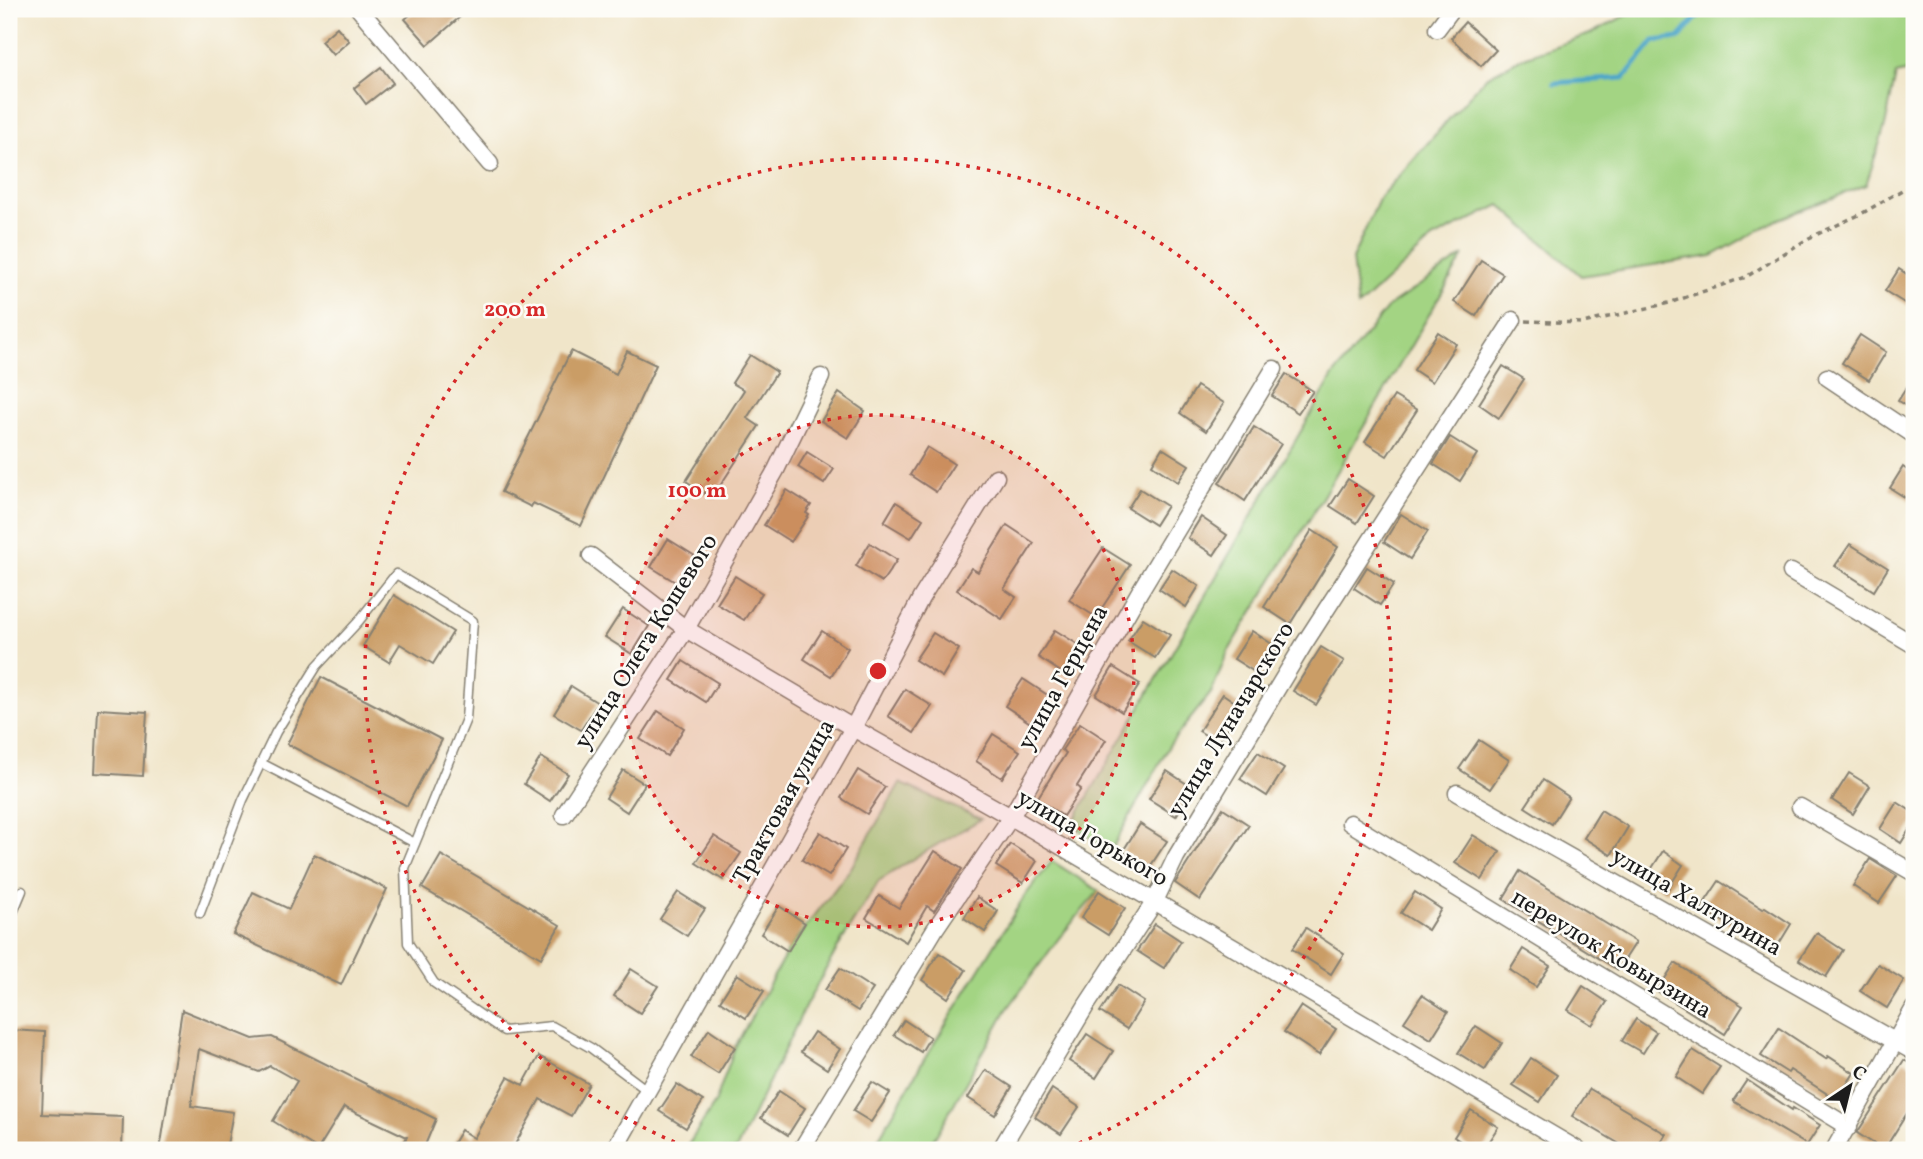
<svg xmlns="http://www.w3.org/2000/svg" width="1923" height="1159" viewBox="0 0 1923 1159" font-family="Vollkorn,serif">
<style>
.green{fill:#a3d483;stroke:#607850;stroke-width:2}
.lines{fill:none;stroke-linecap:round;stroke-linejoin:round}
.stream{stroke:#4ca6ca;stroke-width:5}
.building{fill:#ca9d66}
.lane-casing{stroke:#868072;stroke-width:11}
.street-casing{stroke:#868072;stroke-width:19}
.path{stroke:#868072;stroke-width:3.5;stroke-dasharray:5 5;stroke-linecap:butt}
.lane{stroke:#fff;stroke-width:8}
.street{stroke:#fff;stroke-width:16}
.ring{fill:none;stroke:#d62828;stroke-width:3.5;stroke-dasharray:3.5 7}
.labels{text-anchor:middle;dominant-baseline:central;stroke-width:5;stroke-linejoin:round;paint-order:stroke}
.street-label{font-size:24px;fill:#1c1c1c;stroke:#fdfcf7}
.centre{fill:#d62828;stroke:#fdfcf7;stroke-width:3.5}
.ring-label{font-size:21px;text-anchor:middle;font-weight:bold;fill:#d62828;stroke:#fdfcf7;stroke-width:5;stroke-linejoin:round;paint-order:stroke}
</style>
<rect width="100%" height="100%" fill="#fdfcf7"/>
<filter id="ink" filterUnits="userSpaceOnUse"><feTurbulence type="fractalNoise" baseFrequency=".0143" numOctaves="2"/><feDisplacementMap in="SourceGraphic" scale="14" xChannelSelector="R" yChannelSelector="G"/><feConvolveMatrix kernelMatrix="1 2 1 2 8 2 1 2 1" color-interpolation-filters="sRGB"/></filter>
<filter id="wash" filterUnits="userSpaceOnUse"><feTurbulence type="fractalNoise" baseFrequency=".00686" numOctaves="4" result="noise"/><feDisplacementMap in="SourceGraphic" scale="28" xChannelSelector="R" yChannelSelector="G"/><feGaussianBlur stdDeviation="1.57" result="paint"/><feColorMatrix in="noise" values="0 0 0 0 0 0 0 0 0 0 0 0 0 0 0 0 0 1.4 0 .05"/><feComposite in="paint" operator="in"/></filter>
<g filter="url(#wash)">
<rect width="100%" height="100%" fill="#f0e5c9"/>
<g class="green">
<path d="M1638 9H1914V70L1896 74 1885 126 1866 185 1777 220 1712 256 1581 276 1500 205 1432 239 1358 307 1352 259 1380 197 1486 77 1524 57 1590 34Z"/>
<path d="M1464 255 1312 515 1228 652 1211 693 1170 744 1110 852 1072 824 1333 376 1388 307Z"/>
<path d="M900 783 981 819 916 857 879 881 841 942 807 1003 736 1150H685L715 1103 735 1047 788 950 851 868Z"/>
<path d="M1052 861 1099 891 1059 938 1006 1011 936 1136 924 1150H872L922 1063 1024 897Z"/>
</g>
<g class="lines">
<path class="stream" d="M1554 83 1624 78 1654 41 1679 38 1704 9"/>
</g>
<g id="blocks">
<g class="building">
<path d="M417 9H469L428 45 405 19Z"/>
<path d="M1465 22 1496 50 1481 66 1451 38Z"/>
<path d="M337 27 349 41 333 55 321 41Z"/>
<path d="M381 67 393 83 366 104 354 88Z"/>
<path d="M1481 260 1503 274 1476 316 1454 302Z"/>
<path d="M1899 269 1914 279V309L1885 291Z"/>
<path d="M1438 332 1456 344 1432 382 1414 370Z"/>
<path d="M1860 335 1886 352 1869 380 1842 363Z"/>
<path d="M571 351 616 374 627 351 656 365 581 526 533 503 531 507 501 492Z"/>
<path d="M750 355 777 372 747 418 759 426 712 498 686 481 744 390 732 383Z"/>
<path d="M1503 366 1524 379 1499 418 1479 404Z"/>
<path d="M1286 374 1313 391 1298 413 1272 396Z"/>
<path d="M1914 376V411L1898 401Z"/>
<path d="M1197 386 1224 403 1206 431 1180 413Z"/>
<path d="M839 393 865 411 848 438 821 421Z"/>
<path d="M1394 396 1417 410 1387 456 1365 442Z"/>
<path d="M1254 427 1281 444 1245 501 1219 483Z"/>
<path d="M1450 437 1477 454 1460 481 1433 464Z"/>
<path d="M927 447 954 464 936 492 910 475Z"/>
<path d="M1162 448 1189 465 1178 482 1152 465Z"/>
<path d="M807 452 834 469 824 484 798 467Z"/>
<path d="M1903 467 1914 475V503L1890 488Z"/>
<path d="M1348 479 1374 496 1357 523 1330 506Z"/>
<path d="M1140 489 1167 506 1155 525 1128 508Z"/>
<path d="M787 490 811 505 806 513 809 515 791 542 764 525Z"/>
<path d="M896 502 923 519 911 538 884 522Z"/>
<path d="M1401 514 1428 531 1410 559 1384 542Z"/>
<path d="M1201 517 1227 535 1214 555 1188 538Z"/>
<path d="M1007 525 1034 543 1004 589 1016 597 1002 619 957 590 971 568 978 572Z"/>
<path d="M1312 530 1338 547 1290 624 1264 607Z"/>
<path d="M668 539 695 556 677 583 651 567Z"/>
<path d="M870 543 897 560 882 582 856 566Z"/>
<path d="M1850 544 1888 568 1874 591 1835 566Z"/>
<path d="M1103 548 1130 565 1096 617 1069 600Z"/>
<path d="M1367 567 1394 584 1380 605 1354 588Z"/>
<path d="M1172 569 1199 586 1186 607 1159 589Z"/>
<path d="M735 576 762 593 744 620 717 604Z"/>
<path d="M394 595 453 632 433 664 400 644 389 662 363 646Z"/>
<path d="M623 609 649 626 632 654 605 637Z"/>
<path d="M1143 618 1170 635 1155 658 1128 641Z"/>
<path d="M1055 630 1082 647 1064 674 1038 657Z"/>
<path d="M822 631 848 648 831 676 804 659Z"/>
<path d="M1252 631 1278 648 1261 676 1234 659Z"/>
<path d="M933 633 959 649 942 677 915 660Z"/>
<path d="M1321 647 1344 661 1316 705 1293 691Z"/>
<path d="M683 661 718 683 706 702 671 680Z"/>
<path d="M1113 667 1140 684 1122 712 1096 695Z"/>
<path d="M321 677 442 740 407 806 287 744Z"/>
<path d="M1023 679 1049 696 1032 724 1005 706Z"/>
<path d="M571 686 598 703 581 730 554 714Z"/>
<path d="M905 689 932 706 914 733 888 716Z"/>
<path d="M1223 694 1242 707 1218 743 1199 731Z"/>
<path d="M98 709 147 712 143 776 95 773Z"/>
<path d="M658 711 684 728 667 756 640 739Z"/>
<path d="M1080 723 1106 740 1077 786 1081 789 1063 816 1037 799 1066 753 1062 750Z"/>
<path d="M993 734 1020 751 1002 778 976 761Z"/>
<path d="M1479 740 1509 760 1490 789 1459 769Z"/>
<path d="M1258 752 1284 769 1267 796 1240 779Z"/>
<path d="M541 757 568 774 550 801 524 784Z"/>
<path d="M623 770 645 784 627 812 606 798Z"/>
<path d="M858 770 885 787 867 814 841 798Z"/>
<path d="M1167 771 1193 788 1176 816 1149 799Z"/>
<path d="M1849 773 1870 786 1853 814 1832 800Z"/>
<path d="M1543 780 1569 797 1552 824 1525 807Z"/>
<path d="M1897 802 1914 813V822L1901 843 1880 829Z"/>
<path d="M1223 808 1249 825 1200 900 1175 883Z"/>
<path d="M1601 810 1628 827 1611 855 1584 838Z"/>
<path d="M1140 824 1167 841 1149 868 1123 851Z"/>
<path d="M820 832 846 849 829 876 802 860Z"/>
<path d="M1473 835 1500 852 1482 880 1455 863Z"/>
<path d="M714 836 741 853 723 880 696 863Z"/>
<path d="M1010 844 1037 861 1023 883 996 866Z"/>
<path d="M935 851 962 869 934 911 927 906 906 942 866 918 879 896 899 908Z"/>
<path d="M1663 851 1683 865 1666 892 1645 879Z"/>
<path d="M314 854 387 889 341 985 233 934 253 892 289 909Z"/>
<path d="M441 855 560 925 541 958 422 888Z"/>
<path d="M1870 859 1897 876 1879 903 1853 886Z"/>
<path d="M1520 871 1636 942 1618 970 1503 899Z"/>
<path d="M1719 881 1763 909 1765 907 1791 924 1774 952 1701 908Z"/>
<path d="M1099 891 1125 908 1108 935 1081 918Z"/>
<path d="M678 892 705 909 687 936 660 919Z"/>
<path d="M1415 892 1441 909 1428 930 1401 913Z"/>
<path d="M977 897 998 911 985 932 964 918Z"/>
<path d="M779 906 805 923 788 951 761 934Z"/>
<path d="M1155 924 1181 941 1164 968 1137 951Z"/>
<path d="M1306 928 1344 953 1331 974 1292 949Z"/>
<path d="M1817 933 1843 950 1826 977 1799 960Z"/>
<path d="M1523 949 1550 966 1536 987 1510 970Z"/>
<path d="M939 953 966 970 948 998 922 980Z"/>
<path d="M1675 963 1743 1006 1725 1034 1657 991Z"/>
<path d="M1878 964 1904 980 1887 1008 1860 991Z"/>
<path d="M840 968 873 989 858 1011 825 990Z"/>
<path d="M631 969 658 986 640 1013 614 996Z"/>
<path d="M737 974 764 991 746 1018 720 1001Z"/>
<path d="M1118 985 1144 1002 1127 1029 1100 1012Z"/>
<path d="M1583 986 1607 1002 1592 1025 1568 1010Z"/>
<path d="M1422 995 1448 1012 1431 1039 1404 1022Z"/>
<path d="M1301 1006 1336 1029 1319 1055 1284 1032Z"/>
<path d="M182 1010 253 1039 272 1037 436 1119 423 1150H399L407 1137 344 1107 318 1149 273 1121 297 1081 270 1066 259 1072 199 1049 191 1106 233 1112 226 1150H160Z"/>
<path d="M1636 1019 1656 1032 1643 1053 1622 1041Z"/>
<path d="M904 1020 930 1037 921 1052 894 1035Z"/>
<path d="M1476 1026 1502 1043 1485 1070 1458 1053Z"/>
<path d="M1779 1028 1826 1059 1828 1056 1854 1073 1837 1100 1790 1070 1788 1073 1761 1056Z"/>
<path d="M709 1029 735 1047 718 1074 691 1057Z"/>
<path d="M10 1030 45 1032 42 1114 123 1117 122 1150H9Z"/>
<path d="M814 1032 840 1049 827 1069 801 1052Z"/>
<path d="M1087 1034 1113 1051 1096 1078 1069 1061Z"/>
<path d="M1693 1050 1720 1067 1702 1094 1676 1077Z"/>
<path d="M539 1056 589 1084 571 1116 540 1099 512 1150H449L461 1130 474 1138 508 1077 523 1085Z"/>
<path d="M1531 1058 1557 1075 1540 1102 1513 1085Z"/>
<path d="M1904 1060 1914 1066V1102L1884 1150 1857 1133Z"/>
<path d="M986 1070 1012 1087 995 1115 968 1098Z"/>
<path d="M1747 1080 1792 1110 1793 1108 1820 1125 1807 1145 1733 1101Z"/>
<path d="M872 1082 890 1093 871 1122 853 1111Z"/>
<path d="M677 1084 703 1101 686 1128 659 1111Z"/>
<path d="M1052 1089 1079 1107 1061 1134 1035 1117Z"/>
<path d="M1590 1089 1666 1134 1656 1150H1630L1572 1116Z"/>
<path d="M779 1091 805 1108 788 1135 761 1118Z"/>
<path d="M1471 1110 1498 1127 1483 1150H1474L1454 1137Z"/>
</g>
</g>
</g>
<g filter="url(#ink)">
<use href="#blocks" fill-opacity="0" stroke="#868072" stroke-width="2"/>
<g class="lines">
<g class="lane-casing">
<g id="lane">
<path d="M261 763 415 843"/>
<path d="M200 913 243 800 276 732 317 666 358 622 396 574 473 621 466 719 405 868 408 943 434 983 504 1031 552 1026 591 1048 648 1091"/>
<path d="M9 922 22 891"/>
</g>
</g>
<g class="street-casing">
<g id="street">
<path d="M359 9 490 164"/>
<path d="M1437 29 1452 9"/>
<path d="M1827 377 1914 435"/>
<path d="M591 556 686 629 853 728 1011 817 1578 1150"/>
<path d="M1791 572 1914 645"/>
<path d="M1457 793 1914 1052"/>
<path d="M1800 807 1914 873"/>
<path d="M564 815 686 629 776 470 821 377"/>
<path d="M1350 823 1849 1127"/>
<path d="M614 1150 853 728 921 598 996 477"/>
<path d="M801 1150 935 929 1011 817 1140 591 1274 369"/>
<path d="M1000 1150 1086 1006 1155 901 1176 857 1304 644 1513 320"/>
<path d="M1834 1150 1914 1008"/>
</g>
</g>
<path class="path" d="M1526 321 1583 323 1669 303 1746 277 1809 238 1861 214 1914 183"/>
<use href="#lane" class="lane"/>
<use href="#street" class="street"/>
</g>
</g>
<circle cx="878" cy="671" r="256" fill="#d62828" fill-opacity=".12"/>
<g class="ring">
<circle cx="878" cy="671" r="256"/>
<path d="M694 1150A513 513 0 1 1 1062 1150"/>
</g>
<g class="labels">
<g class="street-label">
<text transform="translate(647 642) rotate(-58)">улица Олега Кошевого</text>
<text transform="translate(1064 678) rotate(-61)">улица Герцена</text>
<text transform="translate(1232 720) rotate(-59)">улица Луначарского</text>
<text transform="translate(785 802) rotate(-61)">Трактовая улица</text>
<text transform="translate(1092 839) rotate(30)">улица Горького</text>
<text transform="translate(1696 903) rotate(30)">улица Халтурина</text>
<text transform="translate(1611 955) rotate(31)">переулок Ковырзина</text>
</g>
</g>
<circle cx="878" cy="671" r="10" class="centre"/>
<g class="ring-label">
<text x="515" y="316">200 m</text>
<text x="697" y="497">100 m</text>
</g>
<rect width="1923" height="1159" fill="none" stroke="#fdfcf7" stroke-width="35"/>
<g transform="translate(1850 1086) rotate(35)" stroke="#fdfcf7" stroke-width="5" paint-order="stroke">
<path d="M0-5L12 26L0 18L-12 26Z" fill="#1c1c1c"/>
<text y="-10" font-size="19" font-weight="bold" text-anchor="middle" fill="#1c1c1c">С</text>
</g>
</svg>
